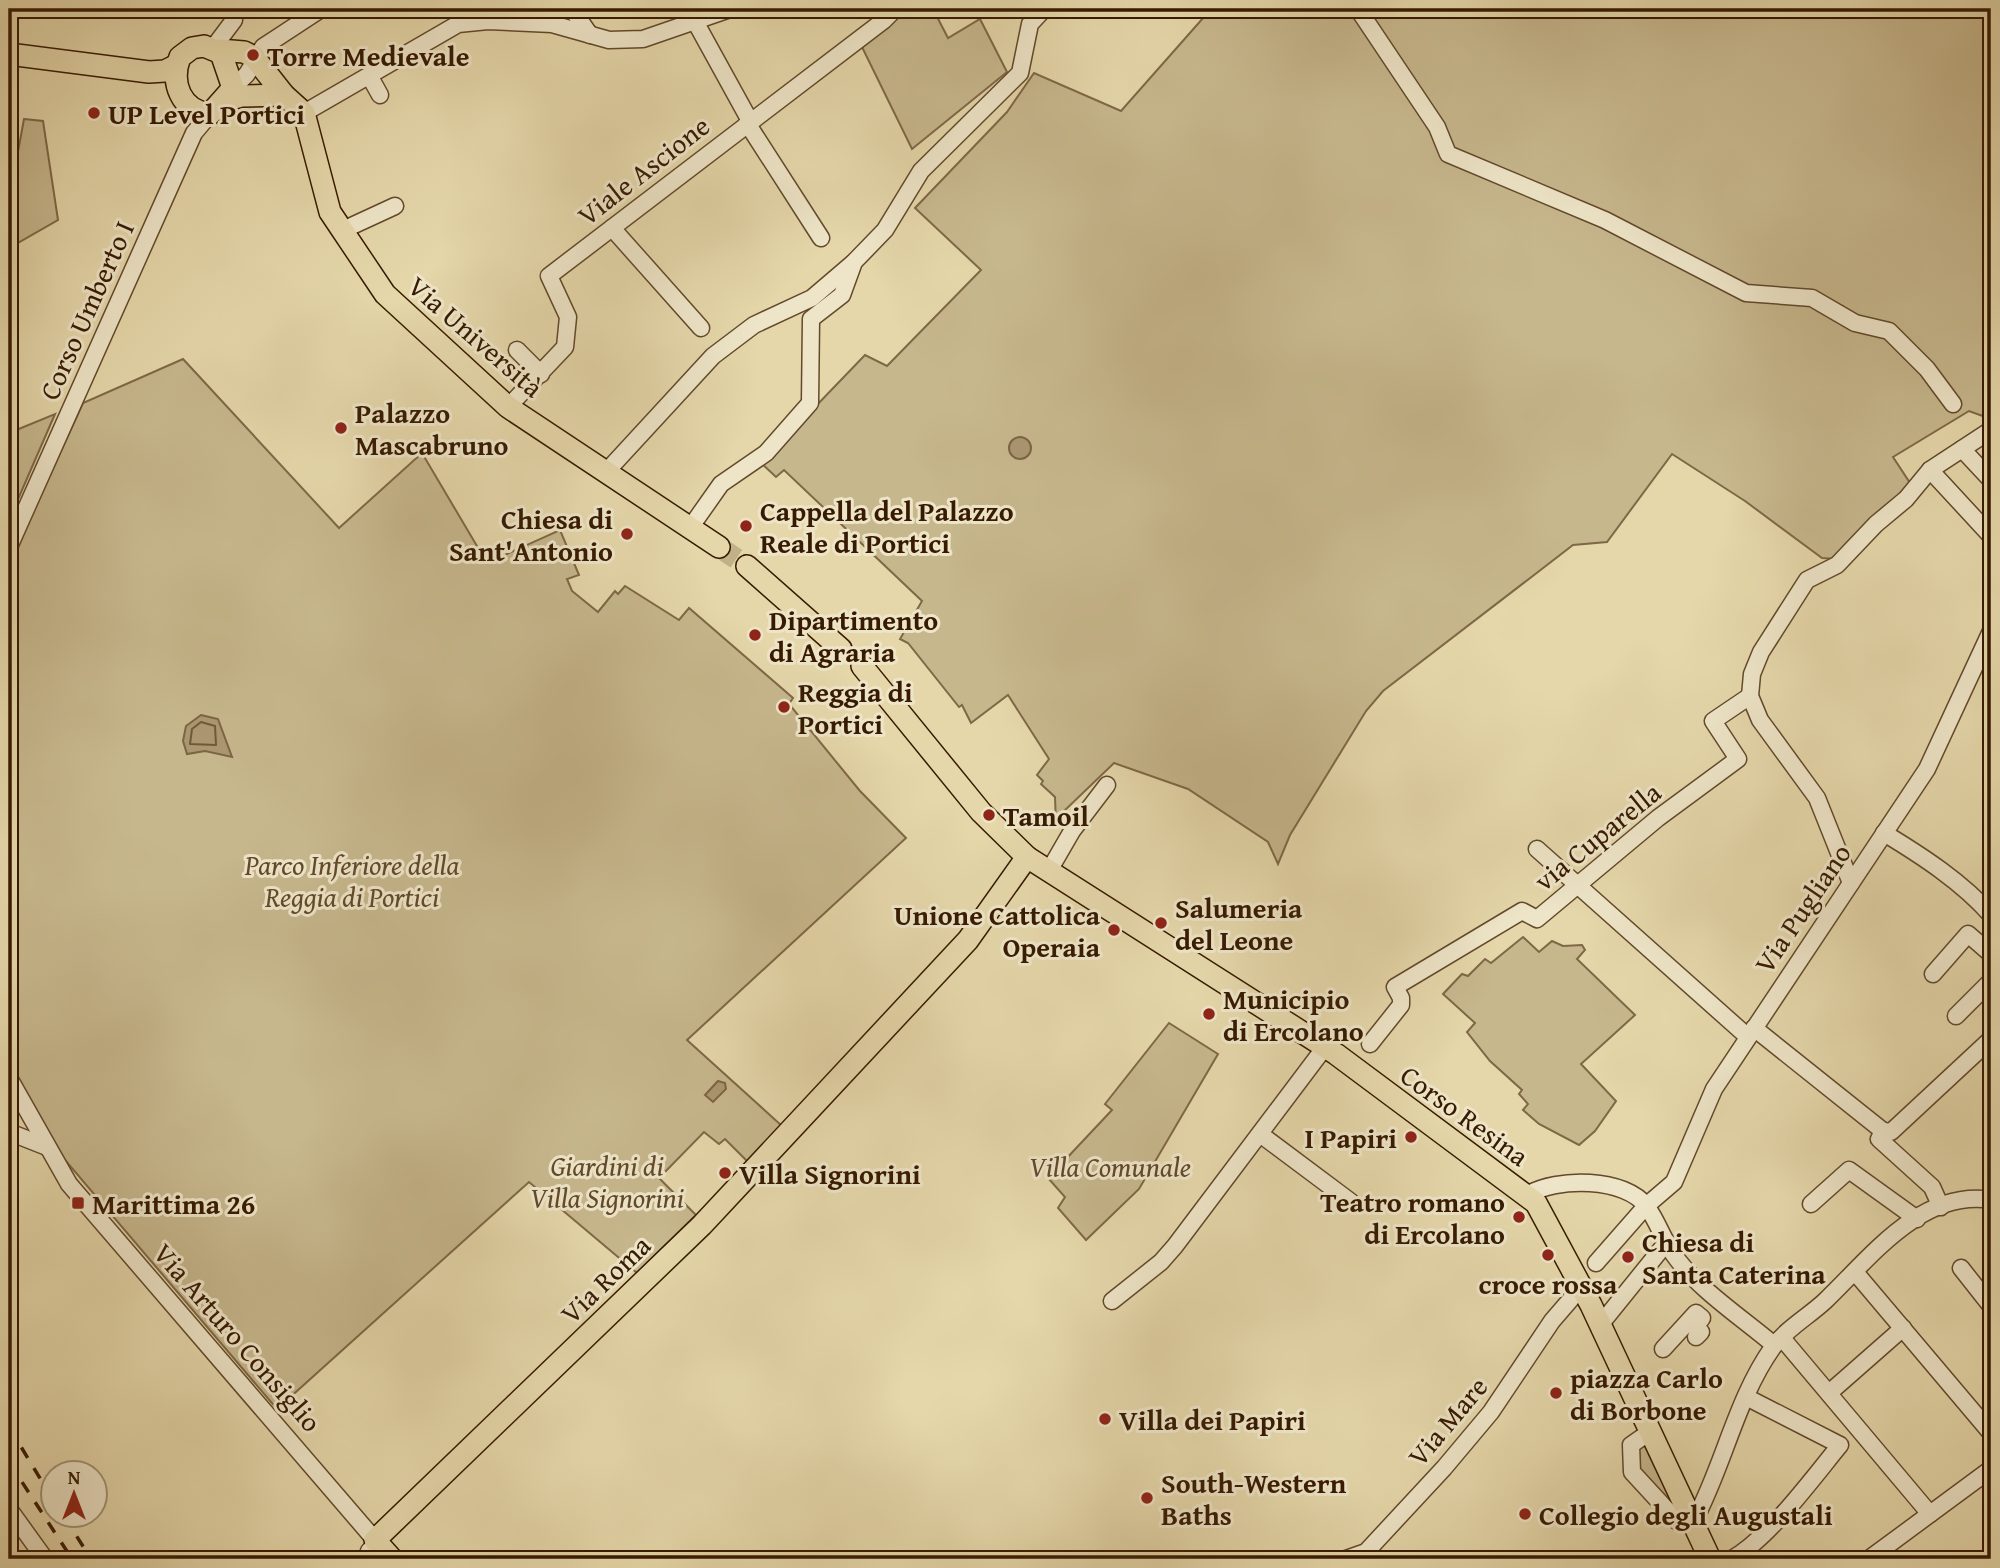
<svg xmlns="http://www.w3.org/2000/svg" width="2000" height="1568" viewBox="0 0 2000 1568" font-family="'Gentium Book Plus',serif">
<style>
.green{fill:#c7b78d;stroke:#7e6847;stroke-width:2}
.water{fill:#aa9771;stroke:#7c6544;stroke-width:2}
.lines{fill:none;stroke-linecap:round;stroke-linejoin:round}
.shore{stroke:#705839;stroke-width:2}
.major-tunnel{stroke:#c2b188;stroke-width:21;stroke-dasharray:21 10;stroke-linecap:butt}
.minor-casing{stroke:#62492b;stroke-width:19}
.major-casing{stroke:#361a01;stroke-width:24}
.minor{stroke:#eee5c8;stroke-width:16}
.major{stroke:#e5d7aa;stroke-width:21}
.rail{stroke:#361a01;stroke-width:3.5;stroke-dasharray:12 12;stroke-linecap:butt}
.poi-dot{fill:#8f2418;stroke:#eee5c8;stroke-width:2.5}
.labels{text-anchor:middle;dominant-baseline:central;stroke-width:6;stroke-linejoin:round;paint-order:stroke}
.poi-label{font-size:28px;font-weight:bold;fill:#361a01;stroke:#eee5c8;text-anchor:start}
.street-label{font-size:28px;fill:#361a01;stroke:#eee5c8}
.park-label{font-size:28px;font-style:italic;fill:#62492b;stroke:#eee5c8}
</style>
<rect width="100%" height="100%" fill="#e5d7aa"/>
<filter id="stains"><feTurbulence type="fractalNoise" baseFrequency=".00286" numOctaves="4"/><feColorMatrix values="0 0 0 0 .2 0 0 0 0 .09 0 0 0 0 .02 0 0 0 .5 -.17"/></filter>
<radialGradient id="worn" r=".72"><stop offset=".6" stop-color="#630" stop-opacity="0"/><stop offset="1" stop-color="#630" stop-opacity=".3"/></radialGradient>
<g class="green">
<path d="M904 9H933L948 38 980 19 1007 72 912 149 861 45Z"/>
<path d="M1211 9H1991V419L1969 411 1893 457 1910 483 1837 559 1822 558 1745 501 1672 454 1607 542 1573 545 1383 691 1366 711 1290 835 1278 864 1268 842 1188 789 1114 763 1064 811 1056 825 1055 797 1041 784 1043 781 1037 775 1049 759 1008 695 971 723 962 705 959 707 908 643 900 639 922 601 784 470 776 477 761 463 865 355 887 366 981 270 915 208 1007 112 1034 73 1121 111Z"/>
<path d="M24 119 43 121 58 220 9 248V161L17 157Z"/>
<path d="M183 359 339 528 422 453 487 563 560 530 579 575 567 579 572 591 598 612 615 591 618 594 625 586 679 620 689 608 793 698 789 704 860 791 906 838 687 1040 782 1126 748 1162 725 1139 719 1144 704 1132 659 1178 696 1215 637 1273 529 1182 277 1409 65 1160 9 1067V564L83 403Z"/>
<path d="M55 414 9 520V433Z"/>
<path d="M1523 937 1539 952 1552 941 1563 946 1582 945 1585 950 1577 959 1635 1015 1581 1064 1616 1101 1595 1131 1579 1145 1539 1124 1523 1110 1528 1104 1519 1094 1522 1090 1490 1061 1467 1032 1475 1023 1443 994 1462 974 1468 976 1485 959 1491 963Z"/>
<path d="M1169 1023 1218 1054 1139 1189 1086 1240 1058 1208 1065 1197 1048 1178 1112 1110 1105 1104Z"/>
<path d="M1642 1440 1675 1508 1642 1479 1633 1445Z"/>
</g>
<g class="water">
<circle cx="1020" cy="448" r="11"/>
<path d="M201 715 218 719 232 757 205 751 187 754 183 741 186 726Z"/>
<path d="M718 1081 725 1083 726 1089 713 1102 705 1095Z"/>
</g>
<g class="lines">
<path class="shore" d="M201 722 215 726 216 745 190 744 192 729Z"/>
<path class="major-tunnel" d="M719 547 747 566"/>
<g class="minor-casing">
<g id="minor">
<path d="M572 9 590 35"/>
<path d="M1358 9 1437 127 1448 154 1605 220 1746 293 1812 298 1855 323 1889 331 1927 369 1953 404"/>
<path d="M696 23 750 121"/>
<path d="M213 48 234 20 233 9"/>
<path d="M370 77 380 95"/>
<path d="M233 88 247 74 263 47 321 9"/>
<path d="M304 113 458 24 488 21 552 24 609 40 643 39 730 9"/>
<path d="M747 123 821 238"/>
<path d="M612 228 701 328"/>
<path d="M343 230 395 206"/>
<path d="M517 350 541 374"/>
<path d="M508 407 565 347 568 317 549 276 883 21 895 9"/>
<path d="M1962 449 1991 480"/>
<path d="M1930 470 1991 536"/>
<path d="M607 471 713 356 754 325 812 298 853 263"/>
<path d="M690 528 721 484 766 453 810 403 811 319 842 295 854 262 885 230 921 171 1020 73 1030 24 1044 9"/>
<path d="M9 547 194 133 210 114"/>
<path d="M1884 833C1922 856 1962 882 1991 915"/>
<path d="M1537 849 1748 1037"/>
<path d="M1050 869 1072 831 1107 785"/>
<path d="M1851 883 1817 798 1760 720 1750 696 1752 674 1761 652 1807 580 1837 565 1876 524 1906 499 1930 470 1991 430"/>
<path d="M1933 974 1968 934 1991 954"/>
<path d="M1956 1016 1991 981"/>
<path d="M1754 1028 1883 1131 1879 1139 1932 1187 1941 1207"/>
<path d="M1370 1044 1401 1005V998L1395 987 1522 911 1537 919 1658 818 1738 759 1713 721 1750 696"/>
<path d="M9 1078 69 1184 375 1540"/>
<path d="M1883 1131 1891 1132 1991 1039"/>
<path d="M9 1132 47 1147"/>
<path d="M1260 1134 1351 1202"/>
<path d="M1527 1195C1556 1177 1626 1177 1647 1207 1658 1222 1663 1240 1674 1255 1699 1290 1741 1317 1774 1345"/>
<path d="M1811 1204 1849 1170 1917 1219"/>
<path d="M1596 1263 1646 1206 1674 1182 1714 1089 1927 769 1991 631"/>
<path d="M1961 1268 1991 1306"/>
<path d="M1855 1272 1991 1433"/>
<path d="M1112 1301 1161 1262 1175 1246 1325 1047"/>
<path d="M1600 1325 1667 1242"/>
<path d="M1782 1338 1930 1514"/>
<path d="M1663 1349 1696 1313 1702 1318 1695 1327 1701 1332 1696 1337"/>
<path d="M1829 1393 1903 1328"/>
<path d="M1651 1431 1631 1445 1632 1472 1678 1522 1691 1515"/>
<path d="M9 1509 45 1559"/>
<path d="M1694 1521C1724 1465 1736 1399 1773 1347 1786 1329 1809 1316 1825 1301 1870 1258 1921 1189 1991 1200"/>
<path d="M367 1559 369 1551 378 1543"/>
<path d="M1346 1559 1366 1552 1444 1468 1491 1412 1552 1321 1571 1299"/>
<path d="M1732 1559C1769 1538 1812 1479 1840 1445L1746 1397"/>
<path d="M1869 1559 1991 1469"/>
</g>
</g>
<g class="major-casing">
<g id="major">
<path d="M204 46 221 53 233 88 210 114C181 111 170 83 180 57L192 48Z"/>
<path d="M219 50 244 52 254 57 284 95 304 113 330 212 385 294 508 407 719 547"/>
<path d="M9 54 149 72 165 71 177 65"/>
<path d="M224 101 242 96 284 95"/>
<path d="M747 566 841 649"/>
<path d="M862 666 981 812 1027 857 1336 1054 1536 1203 1591 1305 1710 1559"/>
<path d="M392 1559 375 1540 702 1225 968 940 1027 857"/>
</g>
</g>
<use href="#minor" class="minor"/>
<use href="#major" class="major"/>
<g class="rail">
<path d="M9 1427 52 1498"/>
<path d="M9 1462 72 1559"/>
<path d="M64 1516 91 1559"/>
</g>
</g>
<g class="poi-dot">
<circle cx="253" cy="55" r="7"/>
<circle cx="94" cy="113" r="7"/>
<circle cx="341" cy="428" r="7"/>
<circle cx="746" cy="526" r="7"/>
<circle cx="627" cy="534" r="7"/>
<circle cx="755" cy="635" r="7"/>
<circle cx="784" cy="707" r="7"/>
<circle cx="989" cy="815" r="7"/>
<circle cx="1161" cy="923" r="7"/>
<circle cx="1114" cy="930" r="7"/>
<circle cx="1209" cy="1014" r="7"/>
<circle cx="1411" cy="1137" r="7"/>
<circle cx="725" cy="1173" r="7"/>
<rect x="71" y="1196" width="14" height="14" rx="3.5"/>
<circle cx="1519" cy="1217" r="7"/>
<circle cx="1548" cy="1255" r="7"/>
<circle cx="1628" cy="1257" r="7"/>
<circle cx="1556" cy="1393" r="7"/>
<circle cx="1105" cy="1419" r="7"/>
<circle cx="1147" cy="1498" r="7"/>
<circle cx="1525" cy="1514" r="7"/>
</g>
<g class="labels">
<g class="poi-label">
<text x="267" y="55">Torre Medievale</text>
<text x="108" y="113">UP Level Portici</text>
<text x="355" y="412">Palazzo<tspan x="355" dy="32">Mascabruno</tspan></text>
<text x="760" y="510">Cappella del Palazzo<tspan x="760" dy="32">Reale di Portici</tspan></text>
<text x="613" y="518" text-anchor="end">Chiesa di<tspan x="613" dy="32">Sant'Antonio</tspan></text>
<text x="769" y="619">Dipartimento<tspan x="769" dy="32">di Agraria</tspan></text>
<text x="798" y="691">Reggia di<tspan x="798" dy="32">Portici</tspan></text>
<text x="1003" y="815">Tamoil</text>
<text x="1175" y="907">Salumeria<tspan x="1175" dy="32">del Leone</tspan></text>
<text x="1100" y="914" text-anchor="end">Unione Cattolica<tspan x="1100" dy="32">Operaia</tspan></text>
<text x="1223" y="998">Municipio<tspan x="1223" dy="32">di Ercolano</tspan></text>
<text x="1397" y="1137" text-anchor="end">I Papiri</text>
<text x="739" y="1173">Villa Signorini</text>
<text x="1505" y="1201" text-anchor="end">Teatro romano<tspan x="1505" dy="32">di Ercolano</tspan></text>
<text x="92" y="1203">Marittima 26</text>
<text x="1642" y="1241">Chiesa di<tspan x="1642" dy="32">Santa Caterina</tspan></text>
<text x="1548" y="1283" text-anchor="middle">croce rossa</text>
<text x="1570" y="1377">piazza Carlo<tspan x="1570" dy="32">di Borbone</tspan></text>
<text x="1119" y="1419">Villa dei Papiri</text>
<text x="1161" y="1482">South-Western<tspan x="1161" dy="32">Baths</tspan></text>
<text x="1539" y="1514">Collegio degli Augustali</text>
</g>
<g class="street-label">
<text transform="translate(643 170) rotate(-38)">Viale Ascione</text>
<text transform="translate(86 310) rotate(-66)">Corso Umberto I</text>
<text transform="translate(476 336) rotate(41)">Via Università</text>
<text transform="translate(1597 836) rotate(-39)">via Cuparella</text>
<text transform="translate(1802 908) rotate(-56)">Via Pugliano</text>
<text transform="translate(1465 1115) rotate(36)">Corso Resina</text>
<text transform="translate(605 1279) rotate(-44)">Via Roma</text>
<text transform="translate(238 1337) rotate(49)">Via Arturo Consiglio</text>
<text transform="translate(1447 1421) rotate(-50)">Via Mare</text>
</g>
<g class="park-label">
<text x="352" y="864">Parco Inferiore della<tspan x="352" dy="32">Reggia di Portici</tspan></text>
<text x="607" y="1165">Giardini di<tspan x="607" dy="32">Villa Signorini</tspan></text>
<text x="1110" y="1166">Villa Comunale</text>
</g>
</g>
<rect width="2000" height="1568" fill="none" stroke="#e5d7aa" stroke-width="35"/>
<rect x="10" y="10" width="1979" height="1547" fill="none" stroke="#361a01" stroke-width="3.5"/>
<rect x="18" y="18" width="1965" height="1533" fill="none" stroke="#361a01" stroke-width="2"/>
<g transform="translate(74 1494)"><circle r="33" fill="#eee5c8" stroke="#a49478" stroke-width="2"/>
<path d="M0-5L12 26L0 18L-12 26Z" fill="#8f2418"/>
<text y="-10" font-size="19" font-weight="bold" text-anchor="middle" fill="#361a01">N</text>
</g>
<rect width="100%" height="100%" filter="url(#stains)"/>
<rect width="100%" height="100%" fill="url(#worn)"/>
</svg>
